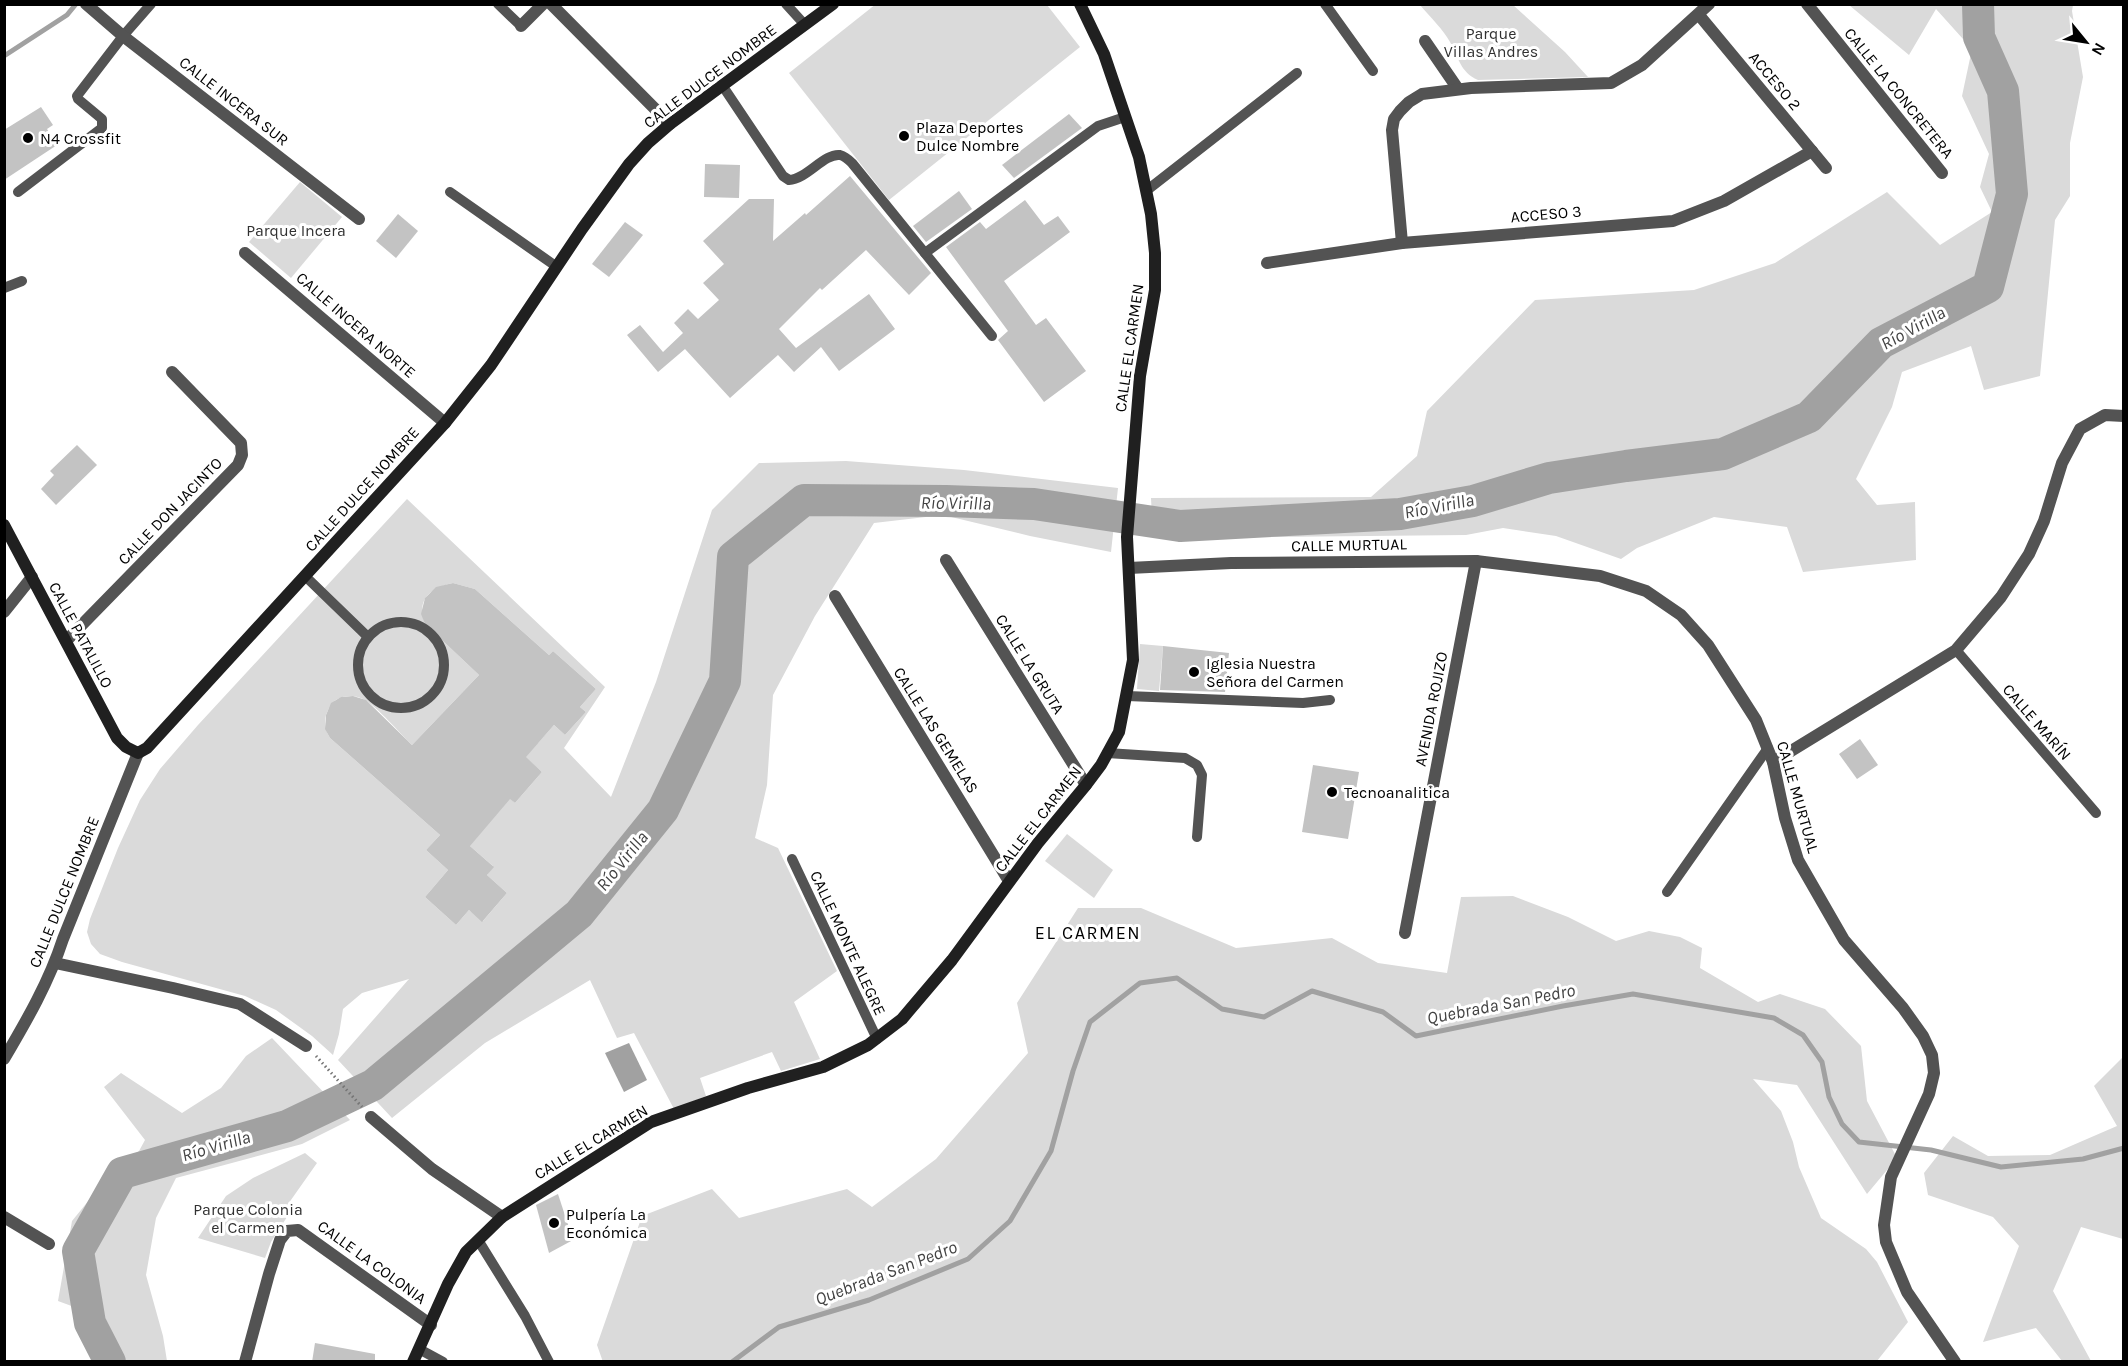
<svg xmlns="http://www.w3.org/2000/svg" width="2128" height="1366" viewBox="0 0 2128 1366" font-family="Karla,sans-serif">
<style>
.green{fill:#dadada;fill-rule:evenodd}
.water{fill:#a1a1a1}
.lines{fill:none;stroke-linecap:round;stroke-linejoin:round}
.stream{stroke:#a1a1a1;stroke-width:5}
.river{stroke:#a1a1a1;stroke-width:32}
.building{fill:#c3c3c3}
.path{stroke:#757575;stroke-width:3;stroke-dasharray:1.5 3;stroke-linecap:butt}
.lane{stroke:#535353;stroke-width:10}
.street{stroke:#535353;stroke-width:12}
.secondary{stroke:#202020;stroke-width:12}
.poi-dot{fill:#000;stroke:#fff;stroke-width:2}
.labels{text-anchor:middle;dominant-baseline:central;stroke-width:6;stroke-linejoin:round;paint-order:stroke}
.park-label{font-size:16px;fill:#313131;stroke:#fff}
.street-label{font-size:16px;fill:#000;stroke:#fff}
.poi-label{font-size:16px;fill:#000;stroke:#fff;text-anchor:start}
.water-label{font-size:18px;font-style:italic;fill:#424242;stroke:#fff}
.neighbourhood-label{font-size:18px;letter-spacing:1.5px;fill:#000;stroke:#fff}
</style>
<rect width="100%" height="100%" fill="#fff"/>
<g class="green">
<path d="M876 4 1047 5 1080 47 889 200 789 73Z"/>
<path d="M1420 5H1513L1565 52 1588 77 1478 80C1460 72 1459 58 1450 42 1443 29 1430 17 1420 5Z"/>
<path d="M1849 5H2073L2072 11 2083 77 2070 143V196L2055 220 2040 376 1984 390 1971 346 1902 372 1892 407 1856 479 1877 505 1915 502 1916 560 1803 572 1787 527 1714 517 1637 548 1621 559 1556 536 1503 528 1466 535 1153 538 1151 498 1371 497 1417 456 1427 411 1535 300 1694 290 1775 263 1887 192 1940 245 1992 212 1980 187 1989 154 1962 96 1972 49 1936 9 1909 55Z"/>
<path d="M300 182 342 217 291 278 249 242Z"/>
<path d="M846 461 964 470 1118 488 1111 552 1030 536 943 515 874 523 815 616 773 695 767 785 755 838 778 848 837 971 794 1002 820 1059 781 1071 772 1052 700 1078 706 1096 674 1109 634 1033 617 1038 590 980 485 1043 392 1118 338 1060 409 979 362 993 343 1009 339 1034 333 1055 312 1036 276 1010 245 996 122 962 100 954 91 944 87 932 90 919 118 848 140 800 160 769 198 725 407 499 605 687 564 748 611 797 656 682 712 510 759 463ZM453 583 475 589 549 655 553 651 596 689 580 707 586 712 565 735 554 725 538 743 511 744 542 772 515 803 474 767 470 846 493 866 487 875 507 893 483 921 469 910 456 925 425 897 448 870 426 850 440 835 330 738C324 728 323 719 329 708 335 695 353 693 365 700 377 707 400 733 412 745L479 675 425 624C416 599 430 588 453 583Z"/>
<path d="M1140 644 1163 646 1159 691 1137 689Z"/>
<path d="M1067 834 1113 870 1094 898 1045 861Z"/>
<path d="M1513 896 1568 917 1616 941 1649 931 1680 937 1702 948 1700 968 1758 1002 1780 994 1825 1009 1861 1046 1867 1101 1897 1158 1867 1194 1797 1085 1753 1079 1781 1111 1793 1142 1799 1167 1821 1218 1866 1249 1877 1262 1908 1322 1877 1361 603 1362 597 1345 642 1216 712 1189 739 1218 847 1189 872 1207 936 1159 1028 1053 1017 1003 1078 908H1141L1236 948 1332 938 1378 963 1447 973 1461 897Z"/>
<path d="M272 1038 350 1120 302 1144 176 1178 156 1218 146 1275 163 1336 167 1361H100L96 1345V1315L58 1301 72 1221 98 1189 139 1151 145 1140 104 1087 121 1073 182 1113 221 1088 246 1056Z"/>
<path d="M2123 1057V1239L2081 1227 2053 1291 2091 1361H2062L2036 1328 1983 1342 2019 1246 1993 1217 1928 1195 1924 1173 1953 1136 1988 1156 2050 1155 2117 1126 2094 1086Z"/>
<path d="M305 1153 317 1163 286 1207 287 1217 271 1242 265 1258 198 1238 226 1196 253 1178Z"/>
</g>
<path class="water" d="M629 1043 647 1080 624 1092 605 1053Z"/>
<g class="lines">
<g class="stream">
<path d="M4 56 67 15 76 4"/>
<path d="M732 1362 779 1327 869 1300 968 1259 1010 1221 1051 1151 1073 1071 1090 1022 1140 983 1177 978 1222 1009 1264 1017 1312 991 1383 1012 1416 1036 1563 1006 1633 994 1774 1018 1803 1035 1822 1062 1829 1097 1842 1124 1859 1142 1931 1150 2001 1167 2083 1159 2124 1148"/>
</g>
<path class="river" d="M110 1362 90 1323 78 1251 122 1173 287 1126 373 1085 579 914 663 810 725 681 733 557 804 500 946 501 1034 504 1180 526 1400 514 1473 501 1549 478 1626 466 1723 454 1809 417 1881 343 1988 287 2012 194 2003 91 1979 37 1978 4"/>
</g>
<g class="building">
<path d="M41 107 53 125 47 129 57 145 4 180V130Z"/>
<path d="M1069 114 1082 128 1014 178 1002 165Z"/>
<path d="M705 164 740 165 739 198 704 197Z"/>
<path d="M850 176 931 273 909 295 866 250 822 290 820 288 779 329 796 348 869 294 895 329 839 371 821 347 794 372 778 355 730 398 685 349 658 372 627 335 640 325 663 352 683 333 674 323 688 309 698 319 719 300 703 283 724 264 703 241 749 199H774L773 241 805 213 806 215Z"/>
<path d="M959 191 972 209 926 242 913 226Z"/>
<path d="M1025 200 1044 225 1058 216 1070 232 1004 281 1036 325 1046 318 1086 371 1044 402 998 340 1008 331 946 247 980 222 986 229Z"/>
<path d="M398 214 418 231 396 258 376 241Z"/>
<path d="M625 222 643 235 609 277 592 264Z"/>
<path d="M77 445 97 465 56 505 41 489 54 475 50 471Z"/>
<path d="M453 583 475 589 549 655 553 651 596 689 580 707 586 712 565 735 554 725 526 757 542 772 515 803 510 799 470 846 494 867 487 875 507 893 482 922 469 910 456 925 425 897 448 870 426 850 440 835 330 738 325 729 326 715 331 703 341 697 353 696 366 700 412 745 479 675 425 624 421 614 425 598 436 587Z"/>
<path d="M1163 646 1229 653 1225 692 1160 690Z"/>
<path d="M1860 739 1878 765 1857 779 1839 754Z"/>
<path d="M1313 765 1359 772 1348 839 1302 832Z"/>
<path d="M558 1194 573 1240 549 1253 536 1205Z"/>
<path d="M315 1343 375 1354V1362H312Z"/>
</g>
<g class="lines">
<path class="path" d="M316 1056 362 1107"/>
<g class="lane">
<path d="M498 4 521 26"/>
<path d="M786 4 805 25"/>
<path d="M1325 4 1373 71"/>
<path d="M722 85 783 176 789 180C807 179 824 153 840 155 844 156 849 160 852 163L992 336"/>
<path d="M1146 191 1297 73"/>
<path d="M18 192 102 128V119L78 99 77 96 123 36 151 4"/>
<path d="M450 192 557 267"/>
<path d="M925 253 1098 126 1125 117"/>
<path d="M4 288 22 281"/>
<path d="M305 576 368 637"/>
<circle cx="401" cy="665" r="43"/>
<path d="M1956 650 2096 813"/>
<path d="M1127 696 1303 703 1330 700"/>
<path d="M1107 753 1185 758 1197 765 1202 775 1197 837"/>
<path d="M792 859 877 1039"/>
<path d="M1667 892 1768 748"/>
<path d="M478 1240 525 1316 549 1362"/>
<path d="M419 1349 443 1362"/>
</g>
<g class="street">
<path d="M86 4 123 36 359 219"/>
<path d="M551 4 670 124"/>
<path d="M1807 4 1942 173"/>
<path d="M1699 15 1826 168"/>
<path d="M521 26 543 4"/>
<path d="M1425 41 1458 89"/>
<path d="M1402 243 1392 130 1394 119 1400 111 1409 102 1422 94 1471 88 1611 83 1642 65 1709 4"/>
<path d="M245 253 445 423"/>
<path d="M1267 263 1402 243 1673 221 1724 201 1812 151"/>
<path d="M946 560 1086 785"/>
<path d="M1129 568 1231 563 1476 561 1600 576 1646 591 1681 615 1708 645 1756 720 1773 762 1785 818 1798 860 1844 940 1903 1008 1923 1036 1932 1055 1934 1073 1929 1094 1891 1177 1884 1225 1886 1242 1907 1292 1955 1362"/>
<path d="M835 596 1009 881"/>
<path d="M4 612 32 577"/>
<path d="M66 641 238 465 242 455 241 443 172 372"/>
<path d="M1773 762 1956 650 2001 597 2029 554 2044 521 2062 463 2080 429 2105 415 2124 416"/>
<path d="M1405 933 1476 561"/>
<path d="M55 963 173 988 240 1004 306 1046"/>
<path d="M4 1059C27 1020 49 982 63 939L138 753"/>
<path d="M371 1117 432 1169 502 1217"/>
<path d="M4 1217 49 1244"/>
<path d="M245 1362 269 1274 280 1240 287 1231 298 1230 431 1325"/>
</g>
<g class="secondary">
<path d="M4 525 117 738 126 747 138 753 147 748 445 423 491 365 582 229 629 164 648 143 670 124 833 4"/>
<path d="M413 1362 448 1284 466 1252 502 1217 651 1122 748 1088 823 1067 868 1045 902 1019 952 960 1038 843 1086 785 1101 765 1119 732 1133 660 1127 537 1140 376 1155 290V253L1151 214 1139 157 1104 54 1080 4"/>
</g>
</g>
<g class="poi-dot">
<circle cx="904" cy="136" r="6"/>
<circle cx="28" cy="138" r="6"/>
<circle cx="1194" cy="672" r="6"/>
<circle cx="1332" cy="792" r="6"/>
<circle cx="554" cy="1223" r="6"/>
</g>
<g class="labels">
<g class="park-label">
<text x="1491" y="33">Parque<tspan x="1491" dy="18">Villas Andres</tspan></text>
<text x="296" y="230">Parque Incera</text>
<text x="248" y="1209">Parque Colonia<tspan x="248" dy="18">el Carmen</tspan></text>
</g>
<g class="street-label">
<text transform="translate(710 76) rotate(-37)">CALLE DULCE NOMBRE</text>
<text transform="translate(1775 81) rotate(50)">ACCESO 2</text>
<text transform="translate(1899 93) rotate(51)">CALLE LA CONCRETERA</text>
<text transform="translate(234 101) rotate(38)">CALLE INCERA SUR</text>
<text transform="translate(1546 214) rotate(-5)">ACCESO 3</text>
<text transform="translate(356 325) rotate(41)">CALLE INCERA NORTE</text>
<text transform="translate(1129 348) rotate(-82)">CALLE EL CARMEN</text>
<text transform="translate(362 489) rotate(-48)">CALLE DULCE NOMBRE</text>
<text transform="translate(170 511) rotate(-46)">CALLE DON JACINTO</text>
<text transform="translate(1349 545) rotate(-1)">CALLE MURTUAL</text>
<text transform="translate(81 635) rotate(62)">CALLE PATALILLO</text>
<text transform="translate(1030 664) rotate(58)">CALLE LA GRUTA</text>
<text transform="translate(1431 709) rotate(-79)">AVENIDA ROJIZO</text>
<text transform="translate(2037 722) rotate(49)">CALLE MARÍN</text>
<text transform="translate(936 730) rotate(58)">CALLE LAS GEMELAS</text>
<text transform="translate(1798 797) rotate(74)">CALLE MURTUAL</text>
<text transform="translate(1038 819) rotate(-52)">CALLE EL CARMEN</text>
<text transform="translate(64 892) rotate(-68)">CALLE DULCE NOMBRE</text>
<text transform="translate(848 943) rotate(65)">CALLE MONTE ALEGRE</text>
<text transform="translate(591 1142) rotate(-31)">CALLE EL CARMEN</text>
<text transform="translate(372 1262) rotate(36)">CALLE LA COLONIA</text>
</g>
<g class="poi-label">
<text x="916" y="127">Plaza Deportes<tspan x="916" dy="18">Dulce Nombre</tspan></text>
<text x="40" y="138">N4 Crossfit</text>
<text x="1206" y="663">Iglesia Nuestra<tspan x="1206" dy="18">Señora del Carmen</tspan></text>
<text x="1344" y="792">Tecnoanalitica</text>
<text x="566" y="1214">Pulpería La<tspan x="566" dy="18">Económica</tspan></text>
</g>
<g class="water-label">
<text transform="translate(1913 328) rotate(-29)">Río Virilla</text>
<text transform="translate(956 503) rotate(1)">Río Virilla</text>
<text transform="translate(1439 506) rotate(-11)">Río Virilla</text>
<text transform="translate(622 861) rotate(-51)">Río Virilla</text>
<text transform="translate(1501 1004) rotate(-11)">Quebrada San Pedro</text>
<text transform="translate(216 1146) rotate(-16)">Río Virilla</text>
<text transform="translate(886 1273) rotate(-21)">Quebrada San Pedro</text>
</g>
<g class="neighbourhood-label">
<text x="1088" y="933">EL CARMEN</text>
</g>
</g>
<rect width="2128" height="1366" fill="none" stroke="#000000" stroke-width="12"/>
<g transform="translate(2086 42) rotate(120)" stroke="#ffffff" stroke-width="4.5" paint-order="stroke">
<path d="M0-4.5L10 22L0 15L-10 22Z" fill="#000000"/>
<text y="-9" font-size="16" font-weight="bold" text-anchor="middle" fill="#000000">N</text>
</g>
</svg>
